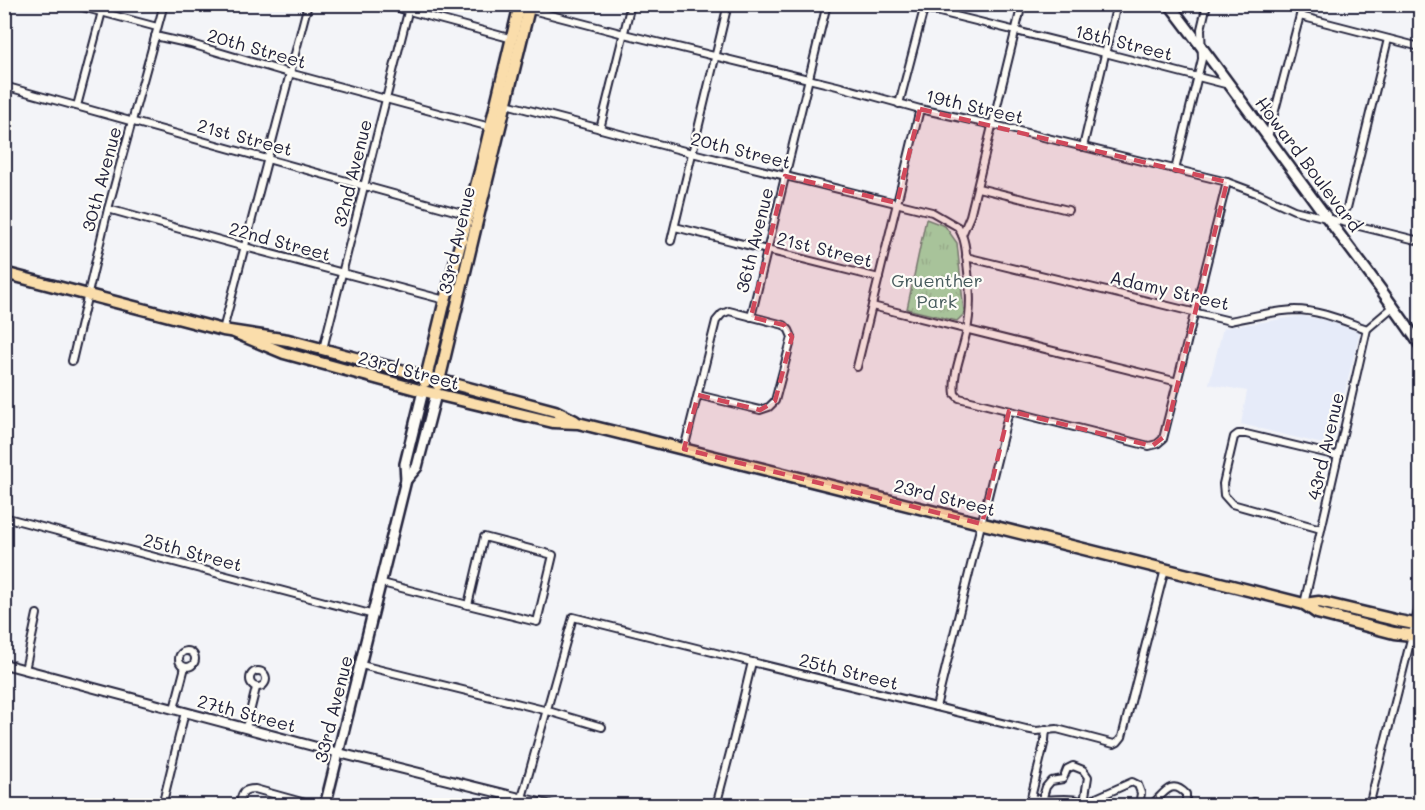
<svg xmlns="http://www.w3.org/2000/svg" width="1425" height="810" viewBox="0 0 1425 810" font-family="Mali,sans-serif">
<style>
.built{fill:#e6ebf9}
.park{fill:url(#park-tufts);stroke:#608273;stroke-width:1.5}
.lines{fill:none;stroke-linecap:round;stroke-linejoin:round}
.minor-casing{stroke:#22223b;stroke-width:10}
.tertiary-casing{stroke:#22223b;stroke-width:12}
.secondary-casing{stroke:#22223b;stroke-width:14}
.trunk-casing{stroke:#22223b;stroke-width:15}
.minor{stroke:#fdfcf7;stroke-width:6}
.tertiary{stroke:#fdfcf7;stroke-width:8}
.secondary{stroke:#fdfcf7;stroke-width:9}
.trunk{stroke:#faddab;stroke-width:10}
.marked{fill:#d1495b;fill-opacity:0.2;stroke:#d1495b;stroke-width:4.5;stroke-dasharray:12 8;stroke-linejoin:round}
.labels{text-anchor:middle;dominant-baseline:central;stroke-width:4.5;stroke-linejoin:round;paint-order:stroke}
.street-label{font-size:18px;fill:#22223b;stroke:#fdfcf7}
.park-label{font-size:18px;fill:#475b5d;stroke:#fdfcf7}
</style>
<defs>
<pattern id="park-tufts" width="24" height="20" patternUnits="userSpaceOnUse" patternTransform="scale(1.5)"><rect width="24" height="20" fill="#9ee1ab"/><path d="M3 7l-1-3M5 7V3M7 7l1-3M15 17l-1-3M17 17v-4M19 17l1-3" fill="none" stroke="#88c194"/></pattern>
</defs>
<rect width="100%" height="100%" fill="#f3f4f8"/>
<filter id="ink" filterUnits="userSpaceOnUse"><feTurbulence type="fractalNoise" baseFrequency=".0167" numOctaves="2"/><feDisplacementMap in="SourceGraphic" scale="12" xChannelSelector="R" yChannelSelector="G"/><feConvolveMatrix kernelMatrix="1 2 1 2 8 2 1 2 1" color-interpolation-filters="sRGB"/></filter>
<g filter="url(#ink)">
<path class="built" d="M1302 316 1325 320 1360 332 1331 446 1241 424 1247 391 1209 384 1223 328Z"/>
<path class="park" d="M926 219 945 226 957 243 964 312 963 315 957 321 907 309Z"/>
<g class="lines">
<g class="minor-casing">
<g id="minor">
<path d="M71 4 157 27"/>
<path d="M383 4 513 39"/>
<path d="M907 4 1105 53 1229 85"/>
<path d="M1022 4 970 216 962 235C966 244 966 254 967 263 970 287 972 310 966 334 962 353 952 374 955 394L959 398 1149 446 1157 444 1163 439 1227 182"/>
<path d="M528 9 624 34 837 86 920 109 994 125 1227 182 1259 194 1294 210 1420 241"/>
<path d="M1300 16 1420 47"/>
<path d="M155 36 191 44 289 73 490 127"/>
<path d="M4 86 469 215"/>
<path d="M506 104 692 153 932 212 958 227 962 235"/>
<path d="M899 104 925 5"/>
<path d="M77 106 104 4"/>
<path d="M600 129 631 4"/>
<path d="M1268 137 1303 4"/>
<path d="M1083 147 1117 4"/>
<path d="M1175 170 1202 59 1201 29 1207 4"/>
<path d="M978 188 1068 210"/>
<path d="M1347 208 1388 39"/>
<path d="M108 209 245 247 445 300"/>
<path d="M675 227 879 278"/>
<path d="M671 241 728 4"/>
<path d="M966 257 1230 321C1251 317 1273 311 1295 310 1319 310 1344 321 1367 329"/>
<path d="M872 306 1178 382"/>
<path d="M751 317 827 4"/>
<path d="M223 330 308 4"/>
<path d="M323 349 410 4"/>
<path d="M72 361 108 209 164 4"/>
<path d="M857 367 920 109"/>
<path d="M684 449 716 321 722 314 729 311 784 325 789 330 792 337 775 401 769 407 760 410 698 395"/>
<path d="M4 517 374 615"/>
<path d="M1321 529 1232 504 1224 495 1223 484 1234 437 1238 434H1246L1338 456"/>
<path d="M484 537 553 555 537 622 468 605Z"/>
<path d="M382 583 468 605"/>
<path d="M1304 604 1367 329 1394 306"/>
<circle cx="187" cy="659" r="8"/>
<path d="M361 665 548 711 602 727"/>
<path d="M25 670 37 614"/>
<circle cx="258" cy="679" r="8"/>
<path d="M936 707 1009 411"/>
<path d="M174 709 185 667"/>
<path d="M246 728 256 688"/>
<path d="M522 798 573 617 752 662 1026 729 1036 731 1057 729 1114 744 1118 742 1122 737 1165 569"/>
<path d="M1031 798C1052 803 1072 793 1092 806"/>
<path d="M1042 800 1046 787 1051 781 1063 779 1067 769 1073 766 1083 770 1088 777 1085 796 1087 802 1132 782 1138 785 1141 793 1139 806"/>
<path d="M162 806 185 712"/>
<path d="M239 806C242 794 241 789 255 789L316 806"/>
<path d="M716 806 732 745 752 662"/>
<path d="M1029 806 1045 740 1046 729"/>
<path d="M1150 806C1163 796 1170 777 1186 794V806"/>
<path d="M1253 806 1254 802"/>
<path d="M1369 806 1420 603"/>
</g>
</g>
<g class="tertiary-casing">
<path id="tertiary" d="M4 664 339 753 552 806"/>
</g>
<g class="secondary-casing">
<g id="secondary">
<path d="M1169 4C1223 74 1273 145 1325 215 1357 258 1390 300 1420 345"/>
<path d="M406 480 417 467 436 394"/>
<path d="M325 806 406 480 405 464 423 391"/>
</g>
</g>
<g class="trunk-casing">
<g id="trunk">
<path d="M4 273 223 330 288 340 555 411 575 421"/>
<path d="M236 333 284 353 423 391 553 422 578 423 631 436 1304 604 1317 613 1394 633 1420 636"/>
<path d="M425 382 445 300 480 171 520 4"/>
<path d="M438 385 478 217 530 4"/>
<path d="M1304 604 1319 602 1399 621 1420 625"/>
</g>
</g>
<use href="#minor" class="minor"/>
<use href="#tertiary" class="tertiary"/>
<use href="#secondary" class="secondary"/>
<use href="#trunk" class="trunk"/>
</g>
</g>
<path class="marked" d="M920 109 1227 182 1165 436 1152 446 1009 411 982 524 684 449 698 395 760 410 775 401 792 337 784 325 751 317 785 176 897 203Z"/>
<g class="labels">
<g class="street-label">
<text transform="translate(1124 42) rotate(14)">18th Street</text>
<text transform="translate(257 48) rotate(16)">20th Street</text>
<text transform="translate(975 106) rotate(13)">19th Street</text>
<text transform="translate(245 137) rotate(15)">21st Street</text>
<text transform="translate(741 150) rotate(14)">20th Street</text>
<text transform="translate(1309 164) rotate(53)">Howard Boulevard</text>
<text transform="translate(352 173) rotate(-76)">32nd Avenue</text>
<text transform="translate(101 179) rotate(-75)">30th Avenue</text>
<text transform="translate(456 240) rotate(-77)">33rd Avenue</text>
<text transform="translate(754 240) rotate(-76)">36th Avenue</text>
<text transform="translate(280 241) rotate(15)">22nd Street</text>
<text transform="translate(825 249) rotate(14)">21st Street</text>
<text transform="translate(1170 290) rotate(13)">Adamy Street</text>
<text transform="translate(409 370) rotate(15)">23rd Street</text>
<text transform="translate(1325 446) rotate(-77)">43rd Avenue</text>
<text transform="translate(945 497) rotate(14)">23rd Street</text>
<text transform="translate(193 552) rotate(15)">25th Street</text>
<text transform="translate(849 671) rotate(14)">25th Street</text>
<text transform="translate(333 709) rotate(-76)">33rd Avenue</text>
<text transform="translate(247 713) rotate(15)">27th Street</text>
</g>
<g class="park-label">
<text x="937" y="280">Gruenther<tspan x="937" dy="21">Park</tspan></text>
</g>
</g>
<rect width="1425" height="810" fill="none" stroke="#fdfcf7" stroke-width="24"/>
<rect x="12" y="12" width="1401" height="786" fill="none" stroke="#22223b" stroke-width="2" filter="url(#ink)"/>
</svg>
